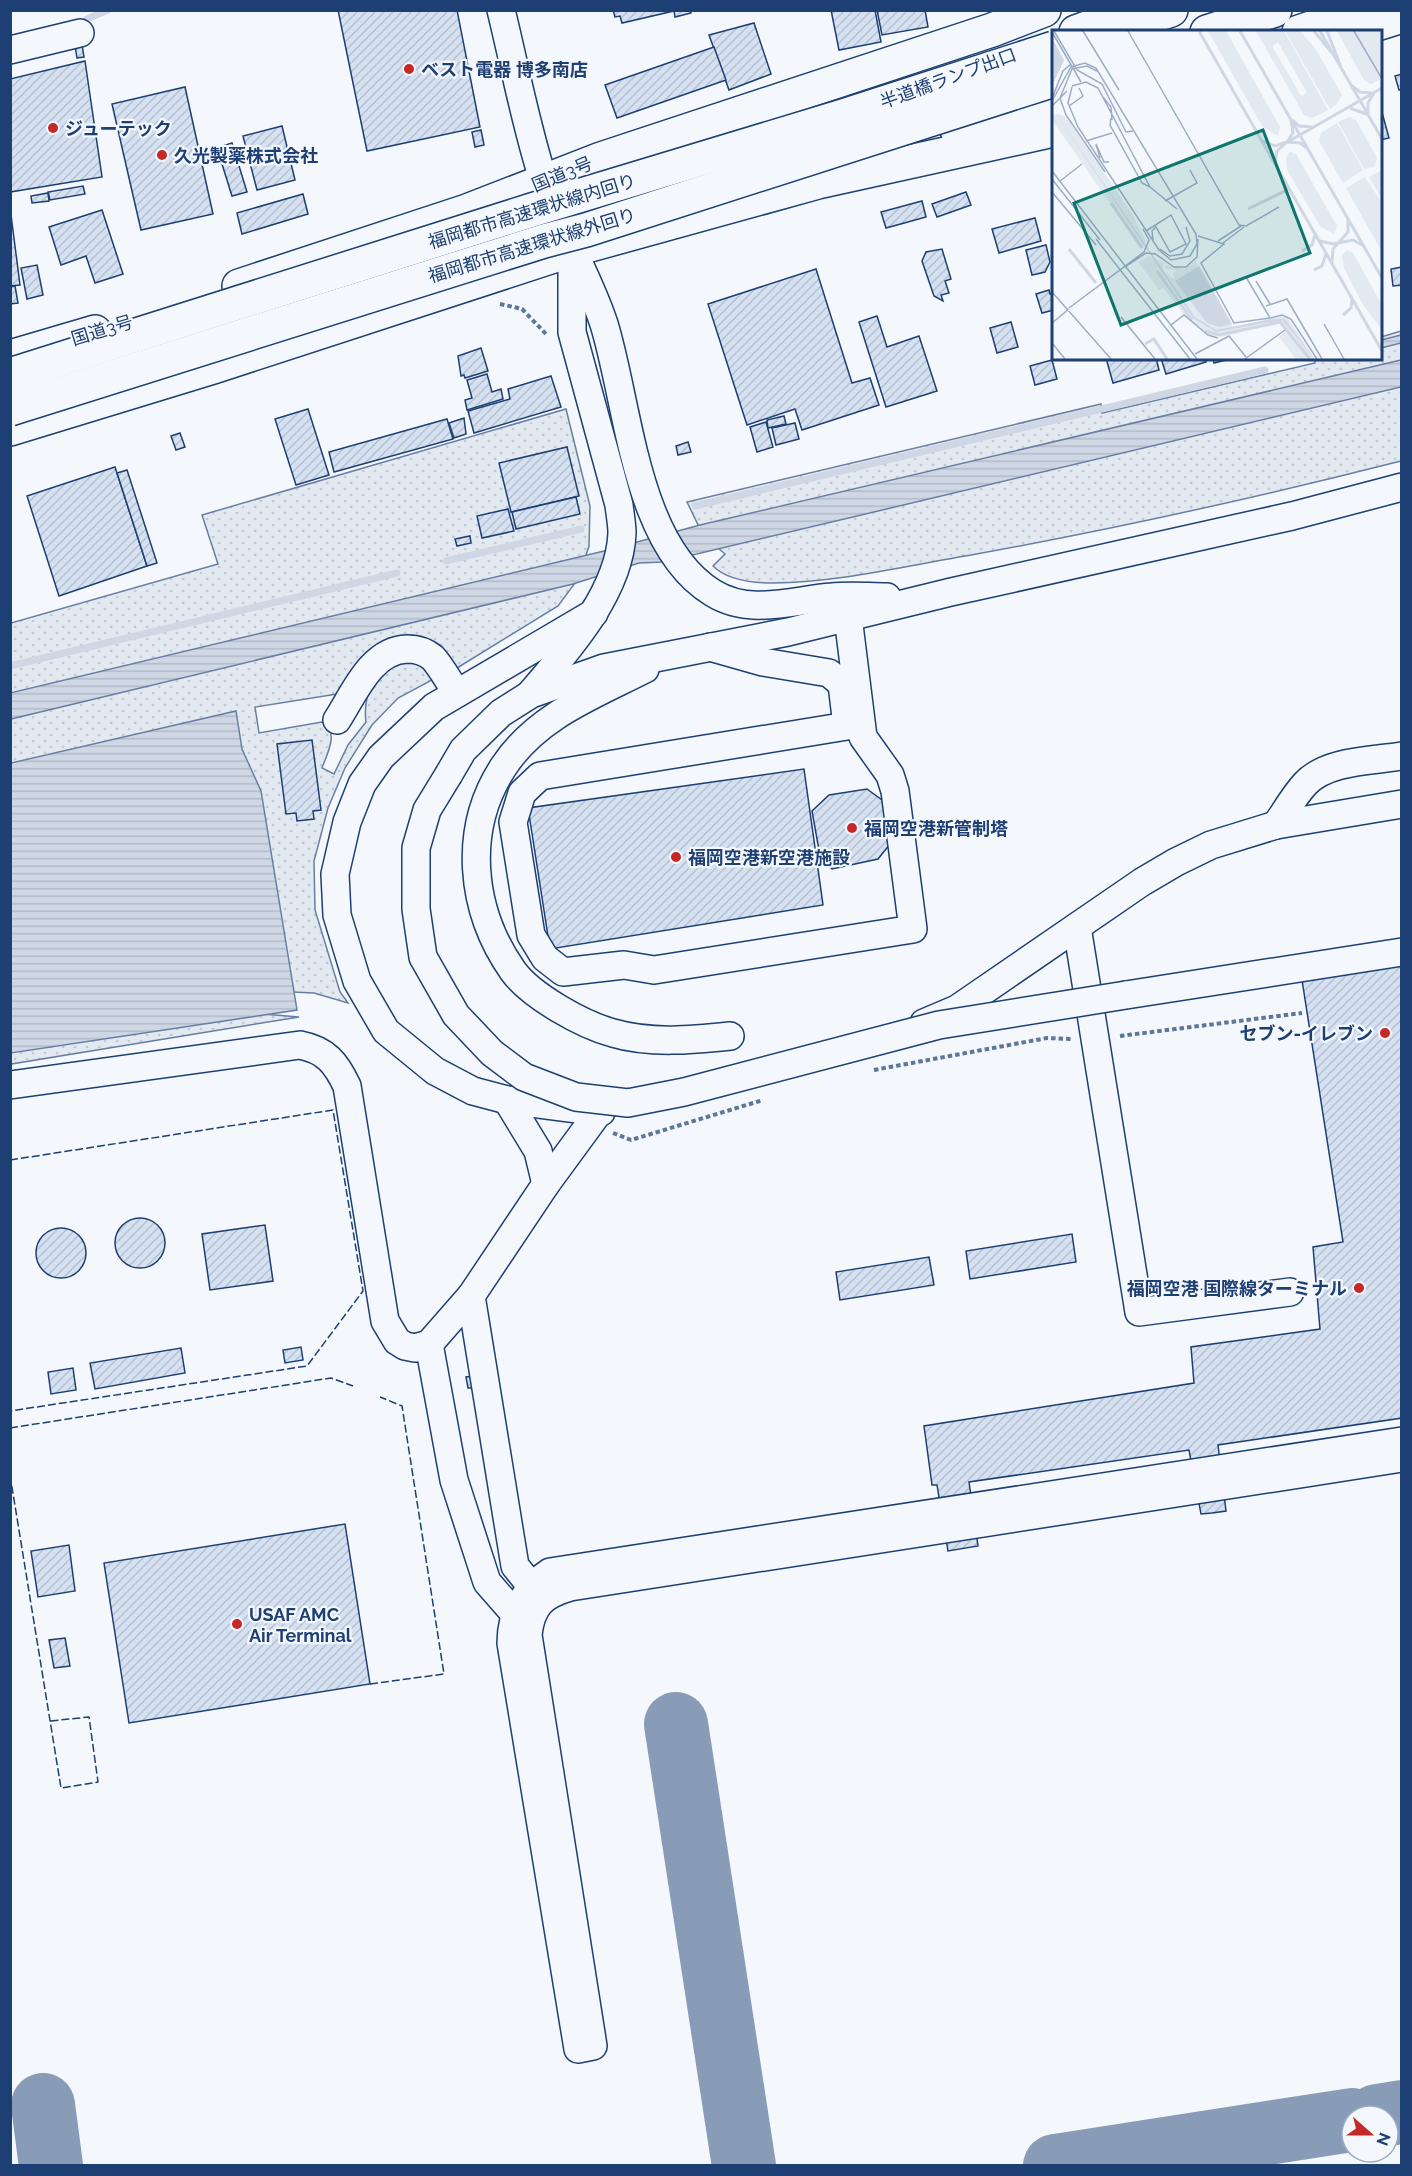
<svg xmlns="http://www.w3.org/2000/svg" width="1412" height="2176" viewBox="0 0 1412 2176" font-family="Raleway,'Noto Sans JP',sans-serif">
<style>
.grass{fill:url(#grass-dots);stroke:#687fa3;stroke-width:1.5}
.water{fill:url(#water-rules);stroke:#687fa3;stroke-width:1.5}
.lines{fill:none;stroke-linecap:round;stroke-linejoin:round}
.stream{stroke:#cfd7e4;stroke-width:7}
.taxiway{stroke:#889bb7;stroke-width:64}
.building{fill:url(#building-hatch);stroke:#1d3f73;stroke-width:1.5}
.minor-casing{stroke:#1d3f73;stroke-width:30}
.highway-casing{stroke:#1d3f73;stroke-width:36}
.path{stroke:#5e769c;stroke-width:4;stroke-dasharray:4.5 3;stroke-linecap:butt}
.minor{stroke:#f4f7fb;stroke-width:27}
.highway{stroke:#f4f7fb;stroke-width:33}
.minor-bridge-casing{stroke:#1d3f73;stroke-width:30;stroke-linecap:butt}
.highway-bridge-casing{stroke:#1d3f73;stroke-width:36;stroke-linecap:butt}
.minor-bridge{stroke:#f4f7fb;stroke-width:27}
.highway-bridge{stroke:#f4f7fb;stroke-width:33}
.fence{stroke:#1d3f73;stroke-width:1.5;stroke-dasharray:8 3;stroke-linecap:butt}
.poi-dot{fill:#c62828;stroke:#f4f7fb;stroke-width:2}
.labels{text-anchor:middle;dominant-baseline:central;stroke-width:4.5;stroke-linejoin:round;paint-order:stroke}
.poi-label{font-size:18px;font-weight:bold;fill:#1d3f73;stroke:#f4f7fb;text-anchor:start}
.street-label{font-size:18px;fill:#1d3f73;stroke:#f4f7fb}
.inset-river{fill:none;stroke:#cfd7e4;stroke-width:3}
.inset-road{fill:none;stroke:#9eadc5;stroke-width:1.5}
.view{fill:#0f766e;fill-opacity:0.15;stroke:#0f766e;stroke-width:3}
.inset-edge{fill:none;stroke:#1d3f73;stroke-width:3}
</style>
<defs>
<pattern id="grass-dots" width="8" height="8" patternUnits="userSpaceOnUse" patternTransform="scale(1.5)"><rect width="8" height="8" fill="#e3e9f0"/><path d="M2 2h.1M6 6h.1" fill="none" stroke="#c2c9d1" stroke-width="1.8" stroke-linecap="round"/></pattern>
<pattern id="water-rules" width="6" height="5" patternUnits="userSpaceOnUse" patternTransform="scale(1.5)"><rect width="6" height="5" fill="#cfd7e4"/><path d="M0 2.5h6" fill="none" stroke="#b1bac7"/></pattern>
<pattern id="building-hatch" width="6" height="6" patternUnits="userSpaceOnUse" patternTransform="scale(1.5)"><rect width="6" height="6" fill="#d5e0f0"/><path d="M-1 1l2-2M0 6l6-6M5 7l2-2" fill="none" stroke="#b6c1d1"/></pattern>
</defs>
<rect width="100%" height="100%" fill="#f4f7fb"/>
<g class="grass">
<path d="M1401 331V461C1259 497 1115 529 971 555 905 566 840 582 773 583 754 583 727 580 713 566L725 554 703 535 687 502 1101 404 1102 413 1315 363V359L1380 358 1381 337Z"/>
<path d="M566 409 590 506 589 546 578 579 558 606 457 668 418 639 337 694 255 707 259 733 322 722C340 731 327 754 322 768L334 774 348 745 366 722C363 698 373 662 403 659 410 659 420 664 426 666L432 680 398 698 372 725 345 768 328 808 314 861 315 910 340 992 348 1003 314 993 167 986 143 1004 299 1017 11 1064V623L218 564 202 515Z"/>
</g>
<g class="water">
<path d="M1401 335V343L1381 348V340Z"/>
<path d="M1401 360V387L663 562 639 563 573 584 11 719 10 693 604 551 700 525Z"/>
<path d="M236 711 242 749 261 791 297 1010 11 1053V763Z"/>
</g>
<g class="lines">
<g class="stream">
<path d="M87 19 108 10"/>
<path d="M695 506 1265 370"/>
<path d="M446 561 581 529"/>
<path d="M10 666 397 573"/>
</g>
<g class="taxiway">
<path d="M676 1724 744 2166"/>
<path d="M43 2105 51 2166"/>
<path d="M1377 2116 1402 2112"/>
<path d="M1055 2166 1352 2120"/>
</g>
</g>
<g class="building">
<path d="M338 10H457L480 127 367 151Z"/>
<path d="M613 10H690L691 13 675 17 674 11 622 23 620 16 615 17Z"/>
<path d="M831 10H875L881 42 839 50Z"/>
<path d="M877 10H925L928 27 882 35Z"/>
<path d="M754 23 771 74 729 90 709 35Z"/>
<path d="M82 45 84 57 77 58 75 46Z"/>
<path d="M714 47 726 80 617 118 605 85Z"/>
<path d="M85 61 102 177 10 192V79Z"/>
<path d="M1402 74V89L1399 90 1395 76Z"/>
<path d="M185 87 213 214 141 230 112 104Z"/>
<path d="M1380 105 1389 138 1380 140Z"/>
<path d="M282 126 295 180 257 190 243 136Z"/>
<path d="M481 130 484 145 475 147 472 132Z"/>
<path d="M232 143 247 192 232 196 217 148Z"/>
<path d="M83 186 85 194 50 200 48 192Z"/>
<path d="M966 192 971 205 937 217 932 204Z"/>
<path d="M48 193 49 201 32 203 31 196Z"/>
<path d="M303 194 308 214 242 234 237 213Z"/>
<path d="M922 201 926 217 886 228 881 212Z"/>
<path d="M10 207 20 285 10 286Z"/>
<path d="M102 210 123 274 95 283 86 256 61 265 49 227Z"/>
<path d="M1035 218 1041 241 999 253 992 229Z"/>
<path d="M1046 245 1050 262 1045 272 1032 275 1026 250Z"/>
<path d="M942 249 951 279 945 281 949 293 941 295 943 301 934 296 922 261 926 252Z"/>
<path d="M37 265 43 295 27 299 21 268Z"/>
<path d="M1402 267V285L1393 286 1391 269Z"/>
<path d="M816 269 852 383 870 378 879 405 802 430 795 409 747 425 708 304Z"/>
<path d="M15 286 18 303 10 304V287Z"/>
<path d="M1049 290 1050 294 1054 293V310L1042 313 1036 294Z"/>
<path d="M877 316 887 347 919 336 937 391 886 407 859 322Z"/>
<path d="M1011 322 1018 347 997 353 990 328Z"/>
<path d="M481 348 488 371 465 378 464 375 461 376 458 356Z"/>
<path d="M1106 358H1156L1159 370 1113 383Z"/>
<path d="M1161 358H1205L1206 362 1166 374Z"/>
<path d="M1213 358H1234L1214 363Z"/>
<path d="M1052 360 1057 379 1035 385 1030 366Z"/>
<path d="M487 374 492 392 501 389 503 399 467 410 465 400 472 398 467 380Z"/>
<path d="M551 376 561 407 474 433 468 411 510 399 508 389Z"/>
<path d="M308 409 329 475 296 485 275 419Z"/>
<path d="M784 416 786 424 768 428 767 420Z"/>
<path d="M464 418 466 434 454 438 449 423Z"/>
<path d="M447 419 453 439 334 472 329 452Z"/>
<path d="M766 422 773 447 757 452 750 427Z"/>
<path d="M795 423 799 439 776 445 772 428Z"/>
<path d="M180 433 185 447 176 450 171 436Z"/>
<path d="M688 442 691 452 678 455 676 446Z"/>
<path d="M567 447 579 496 511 512 499 463Z"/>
<path d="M115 467 147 566 59 596 27 496Z"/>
<path d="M127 470 157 563 147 566 117 473Z"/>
<path d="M576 497 580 514 516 529 512 512Z"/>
<path d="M508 509 514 531 482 538 477 516Z"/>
<path d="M470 536 471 543 457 546 455 539Z"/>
<path d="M312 740 321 810 313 811 314 819 297 821 296 813 286 814 277 744Z"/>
<path d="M804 769 823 905 550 949 528 808Z"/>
<path d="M867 789 886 803 890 844 878 859 832 869 820 856 812 811 829 795Z"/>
<path d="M1402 965V1418L1218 1445 1226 1511 1212 1513 1201 1514 1189 1450 969 1482 978 1546 948 1551 937 1485H932L924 1426 1194 1383 1191 1347 1320 1329 1313 1247 1343 1242 1302 980Z"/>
<circle cx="140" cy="1243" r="25"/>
<path d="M265 1225 273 1281 210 1290 202 1234Z"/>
<circle cx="61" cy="1253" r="25"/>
<path d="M1072 1234 1076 1262 970 1279 966 1251Z"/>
<path d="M929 1257 934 1285 840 1300 836 1272Z"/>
<path d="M301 1347 303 1360 285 1363 283 1350Z"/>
<path d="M181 1348 185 1373 95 1389 90 1363Z"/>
<path d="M73 1368 76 1390 51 1394 48 1372Z"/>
<path d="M473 1376 474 1388H468L466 1377Z"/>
<path d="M345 1524 370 1684 129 1723 104 1563Z"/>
<path d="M69 1545 75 1591 38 1597 31 1551Z"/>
<path d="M65 1638 70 1666 54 1668 49 1640Z"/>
</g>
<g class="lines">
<g class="minor-casing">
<g id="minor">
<path d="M501 10C515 67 526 127 544 182 560 231 588 275 604 324 629 405 635 546 713 593 750 616 793 600 832 597 850 595 869 597 887 597"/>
<path d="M10 50 80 33"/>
<path d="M594 613 434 707 381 757 362 784 347 822 335 874 337 915 357 981 386 1031 435 1071 473 1091 507 1100 601 1112"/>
<path d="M710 647 763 662 829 673 842 684 847 726 540 776 522 793 513 822 531 935 545 958 563 972 624 965 654 970 913 929 895 791 890 775 863 737 848 617"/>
<path d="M645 669C594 695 537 716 504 766 462 829 470 910 513 971 531 996 583 1025 613 1033 650 1044 692 1040 730 1036"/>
<path d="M531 693C567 651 620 592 622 533 622 524 620 514 619 505L572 332V261"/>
<path d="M337 720C354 694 371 650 407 649 416 649 426 652 433 658 442 668 449 682 457 693"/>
<path d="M449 774 463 750 501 713 531 694 604 668 788 632 951 592 1292 516 1402 487"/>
<path d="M1276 825C1285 812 1294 796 1305 784 1327 760 1372 761 1402 756"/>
<path d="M1077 927 1139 1312 1290 1292"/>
<path d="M1126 995 1402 952"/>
<path d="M924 1023 957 1009 1142 882 1176 862 1211 845 1276 825 1402 804"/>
<path d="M10 1085 300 1045C326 1050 336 1063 347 1086L385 1321 397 1341 405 1346 415 1348 429 1344 471 1296 546 1184 598 1113"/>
<path d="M507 1100 538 1151 546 1184"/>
<path d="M471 1296 515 1566 532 1587"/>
<path d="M429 1344 454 1480 487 1582 515 1614"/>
<path d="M1402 1441 550 1572C525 1588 511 1613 511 1643L578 2049 593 2046 528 1635C531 1606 542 1595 570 1587L1402 1458"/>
</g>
</g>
<g class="highway-casing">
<g id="highway">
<path d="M1076 32 1125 14"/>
<path d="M1105 32 1171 10"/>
<path d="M1207 32 1275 10"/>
<path d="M1299 32 1365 10"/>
<path d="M1351 32 1402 16"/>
<path d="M957 130 1054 104"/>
<path d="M239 286 467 211 601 159 992 30 1044 10"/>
<path d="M10 357 95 332"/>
<path d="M10 429 213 367 572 250 818 182 1054 130"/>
</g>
</g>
<g class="path">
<path d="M500 304 522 309 547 335"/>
<path d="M1120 1036 1302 1013"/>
<path d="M874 1070 1047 1038 1071 1039"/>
<path d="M613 1133 631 1140 763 1100"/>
</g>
<use href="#minor" class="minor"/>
<use href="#highway" class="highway"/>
<g class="minor-bridge-casing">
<path id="minor-bridge" d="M449 774 427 810 416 848V909L423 957 456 1015 492 1053 524 1077 576 1097 628 1103 684 1092 939 1025 1126 995"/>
</g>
<g class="highway-bridge-casing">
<g id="highway-bridge">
<path d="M10 375 532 210 843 116 1054 48"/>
<path d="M10 409 544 241 586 230 1054 80"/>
</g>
</g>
<use href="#minor-bridge" class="minor-bridge"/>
<use href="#highway-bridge" class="highway-bridge"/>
<g class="fence">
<path d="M10 1160 333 1110 363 1291 307 1366 10 1411"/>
<path d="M10 1428 331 1378 353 1386"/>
<path d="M10 1475 61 1788 98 1782 89 1717 50 1721"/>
<path d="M370 1684 444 1674 402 1406 380 1397"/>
</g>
</g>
<g class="poi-dot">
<circle cx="409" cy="69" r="6"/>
<circle cx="53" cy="128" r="6"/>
<circle cx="162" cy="155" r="6"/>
<circle cx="852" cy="828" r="6"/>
<circle cx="676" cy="857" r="6"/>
<circle cx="1385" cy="1033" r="6"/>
<circle cx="1359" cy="1288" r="6"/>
<circle cx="237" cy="1624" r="6"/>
</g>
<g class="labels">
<g class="poi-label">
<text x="421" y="69">ベスト電器 博多南店</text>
<text x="65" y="128">ジューテック</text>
<text x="174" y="155">久光製薬株式会社</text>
<text x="864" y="828">福岡空港新管制塔</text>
<text x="688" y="857">福岡空港新空港施設</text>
<text x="1373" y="1033" text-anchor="end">セブン-イレブン</text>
<text x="1347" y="1288" text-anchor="end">福岡空港 国際線ターミナル</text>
<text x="249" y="1614">USAF AMC<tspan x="249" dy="21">Air Terminal</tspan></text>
</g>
<g class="street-label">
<text transform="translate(948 78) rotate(-20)">半道橋ランプ出口</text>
<text transform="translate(562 174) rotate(-22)">国道3号</text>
<text transform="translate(532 211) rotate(-17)">福岡都市高速環状線内回り</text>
<text transform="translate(532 245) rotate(-17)">福岡都市高速環状線外回り</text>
<text transform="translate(102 330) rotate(-17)">国道3号</text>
</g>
</g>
<g transform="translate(1052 30)">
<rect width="330" height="330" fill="#f4f7fb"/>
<path d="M156 1H174L228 97 226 106 210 96ZM204 1H232L276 80 260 88 252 85ZM226 12 255 63 249 66 220 16ZM233 1H248L263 18 290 65 285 74 278 79ZM285 1H302L329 49 319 54 312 50ZM303 1H330V48ZM6 84 14 87 81 185 94 211 90 219 0 90V86ZM297 87 304 90 330 137 325 128 322 137 312 139 286 92ZM285 93 311 140 291 153 267 111 269 103ZM238 122 244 124 285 196 282 204 268 196 235 140 234 128ZM330 140V170L317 147ZM313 147 330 173V222L294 158ZM295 220 301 223 330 275V300L310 273 292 238 290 226ZM97 226 112 233 111 239 122 249 121 243 125 240 113 239 114 235 133 239 144 231 149 248 147 235 181 297 229 286 236 288 263 329H244L227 307 236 299 228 293 168 307 157 304 132 285 111 258 107 260 86 232Z" fill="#e3e9f0" fill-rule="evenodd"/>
<path d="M0 8 12 30 2 52H0ZM0 78 143 287 164 300 220 289H233L262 329 230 290 164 302 141 288ZM147 236 180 294 167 297 155 293 123 251Z" fill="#cfd7e4"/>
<path class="inset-river" d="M147 1 330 321M188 1 330 248M262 1 280 23M268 1 330 109M275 1 289 37M299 55 308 62 320 63M298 78 317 85M316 84V73L322 63M240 90 247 96 260 97M211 111 223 116 235 112 241 103 239 90M232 114 330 58M223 133 225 121 235 112 248 113 256 119M59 173 90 218M196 179 237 159M268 211 281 214 301 210 312 216M17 219 44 253M250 221 260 215 263 205M280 233 281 219 296 202V189M262 240 270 236 274 224M105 241 140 290M291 285 299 278 300 269M153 301 167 305 228 292 258 329M93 314 102 309 115 329"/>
<path class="inset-road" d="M2 1 25 40 50 54 74 102 81 101M31 1 67 60M76 1 187 195 194 196 227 177M302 1 330 49M0 2 29 52M45 41 35 36 20 39 8 68 14 85 53 142M20 56 34 52 46 58 98 157 125 179M1 66 11 41 19 34M51 67 59 77 60 90M0 71 19 37 33 33 44 38 144 204 145 214 138 226 119 230 107 220 26 97 16 73 20 57M0 76 15 61M17 76 31 66 27 58M59 88 58 95 90 153 98 157M34 111 60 103M48 128 44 114 52 132H57M0 141 145 329M0 149 48 210M8 151 30 134M0 162 44 215M113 171 145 153 138 140M94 201 119 185 134 214 118 222 104 197 100 201 101 210M146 206 172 214 149 233 182 293 218 288M44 209 138 329M166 211 189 196M171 213 192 197M108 219 118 226 130 224 138 211 134 197M102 223 122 237H134L145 227 146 209M73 237 94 223 104 224M194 247 218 288 230 285 239 289 265 329M204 251 218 274M0 262 59 329M214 276 235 269 270 329M17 278 92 222 97 210 91 199M69 287 103 329M0 293 17 279M272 294 292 329M119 295 132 285 156 305 166 308M0 313 13 329M143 324 177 306 194 327M193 329 233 300"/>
<path class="view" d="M211 100 258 223 69 295 22 173Z"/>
<rect width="330" height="330" class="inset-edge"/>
</g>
<rect width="1412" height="2176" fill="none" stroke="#1d3f73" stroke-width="24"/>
<g transform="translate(1370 2134) rotate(111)"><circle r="28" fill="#f4f7fb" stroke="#9eadc5" stroke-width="1.5"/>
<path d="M0-4.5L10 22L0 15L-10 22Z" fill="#c62828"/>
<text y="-9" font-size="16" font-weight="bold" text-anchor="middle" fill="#1d3f73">N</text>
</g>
</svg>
